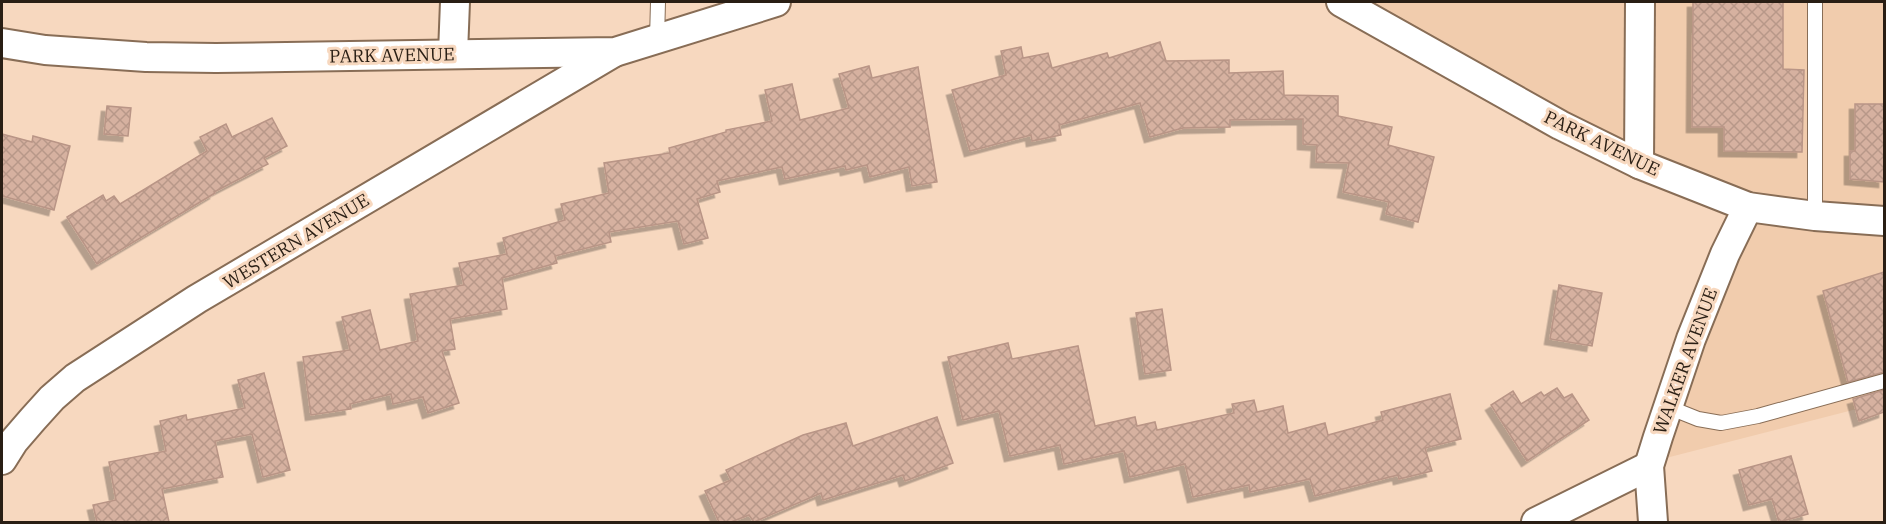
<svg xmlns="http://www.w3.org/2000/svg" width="1886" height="524" viewBox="0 0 1886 524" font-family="'IBM Plex Serif',serif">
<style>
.built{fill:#f1ccad}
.building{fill:url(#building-cross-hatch);stroke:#b99586;stroke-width:1.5;filter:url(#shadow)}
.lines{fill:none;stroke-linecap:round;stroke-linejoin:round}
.service-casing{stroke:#886d56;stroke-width:16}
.minor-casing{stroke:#886d56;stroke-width:32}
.service{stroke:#fff;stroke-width:14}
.minor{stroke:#fff;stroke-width:28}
.labels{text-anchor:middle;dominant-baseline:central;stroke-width:6;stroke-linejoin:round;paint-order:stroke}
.street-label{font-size:18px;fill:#291e14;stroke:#f7d8bf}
</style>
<defs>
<pattern id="building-cross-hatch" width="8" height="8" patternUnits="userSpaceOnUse" patternTransform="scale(1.5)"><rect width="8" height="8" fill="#d6b1a0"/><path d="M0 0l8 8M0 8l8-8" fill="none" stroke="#b89889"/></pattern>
<filter id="shadow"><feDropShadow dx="-5.5" dy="5.5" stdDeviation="0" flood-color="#0004"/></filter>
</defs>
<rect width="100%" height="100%" fill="#f7d8bf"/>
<g class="built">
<path d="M1358 2H1632V152Z"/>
<path d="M1646 2H1884V214L1746 198 1645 160Z"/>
<path d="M1747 214 1884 229V402L1662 459Z"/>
</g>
<g class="building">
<path d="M1693 2H1783V69L1804 70 1802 152 1724 151V127H1692Z"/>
<path d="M1160 42 1166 61 1229 60V73L1283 71 1284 95 1338 96V116L1392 127 1388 145 1434 157 1418 222 1386 214 1389 202 1343 192 1349 163 1316 162 1317 145 1303 144V119L1230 120V127L1183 128 1150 137 1140 103 1059 125 1061 135 1032 141 1031 135 970 151 952 90 1006 75 1001 51 1021 47 1023 58 1048 53 1052 68 1107 53 1109 58Z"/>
<path d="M869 66 872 78 918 67 937 182 912 186 909 167 870 177 867 165 846 170 845 166 785 179 782 167 717 181 720 192 697 199 708 238 684 244 678 221 609 232 611 242 555 256 557 263 502 278 507 309 450 319 455 349 442 351 459 403 428 413 423 397 393 404 391 394 350 404 351 409 311 415 303 357 350 350 342 317 370 310 380 350 418 341 410 294 464 285 459 263 507 254 503 238 565 220 561 204 609 193 604 163 670 153 669 148 726 132V130L772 121 765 90 792 84 800 120 849 108 839 74Z"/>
<path d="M1855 104H1884V182L1850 179V151H1855Z"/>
<path d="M107 106 131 108 128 136 104 134Z"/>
<path d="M272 118 287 146 264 158 268 164 214 192 215 193 97 264 67 217 103 195 106 201 114 196 120 204 145 189 207 151 200 137 226 124 232 137Z"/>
<path d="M2 134 32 142 33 136 70 146 54 210 2 196Z"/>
<path d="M1884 272V372L1848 382 1823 291Z"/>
<path d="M1559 285 1602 293 1592 346 1550 339Z"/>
<path d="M1162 309 1171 370 1145 374 1136 313Z"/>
<path d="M1008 343 1012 359 1078 346 1095 426 1135 417 1137 426 1155 422 1157 430 1234 413 1232 404 1254 400 1257 412 1283 406 1288 433 1325 423 1328 435 1383 420 1381 412 1450 394 1461 439 1425 448 1432 471 1399 479 1398 475 1315 496 1310 479 1250 492 1249 485 1193 497 1185 464 1130 477 1124 451 1064 464 1060 445 1010 456 999 411 963 420 948 357Z"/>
<path d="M264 373 290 470 263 477 252 434 215 441 223 477 162 489 169 522H97L93 505 116 500 109 462 166 451 160 421 186 415 187 420 245 408 238 380Z"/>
<path d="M1557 388 1564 398 1572 394 1589 420 1527 461 1491 405 1513 391 1521 404 1541 392 1544 396Z"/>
<path d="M1884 390V412L1859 421 1853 399Z"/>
<path d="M937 417 953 463 905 481 903 475 823 500 821 493 754 522 749 515 731 522H719L705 491 731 480 726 470 803 435 846 423 853 446Z"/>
<path d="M1791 456 1808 514 1779 522 1772 499 1749 505 1739 470Z"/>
</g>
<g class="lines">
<g class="service-casing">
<g id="service">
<path d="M657 39 658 2"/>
<path d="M1815 216V2"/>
<path d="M1668 407 1698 419 1721 423 1758 416 1884 381"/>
</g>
</g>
<g class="minor-casing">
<g id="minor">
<path d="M1341 2 1560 125 1639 164 1748 207 1815 216 1884 221"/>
<path d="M2 43 45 50 146 57 216 58 615 52 776 2"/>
<path d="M453 53 455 2"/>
<path d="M1639 164 1640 2"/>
<path d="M2 460 14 441 33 419 52 398 75 378 197 299 613 53"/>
<path d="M1536 522 1649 466"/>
<path d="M1653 522 1649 466 1658 437 1691 339 1725 254 1748 207"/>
</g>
</g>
<use href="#service" class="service"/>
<use href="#minor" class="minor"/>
</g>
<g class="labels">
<g class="street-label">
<text transform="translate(392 55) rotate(-1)">PARK AVENUE</text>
<text transform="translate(1602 143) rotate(26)">PARK AVENUE</text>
<text transform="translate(296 241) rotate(-31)">WESTERN AVENUE</text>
<text transform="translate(1685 361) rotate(-70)">WALKER AVENUE</text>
</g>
</g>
<rect width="1886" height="524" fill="none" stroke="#291e14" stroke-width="6"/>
</svg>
